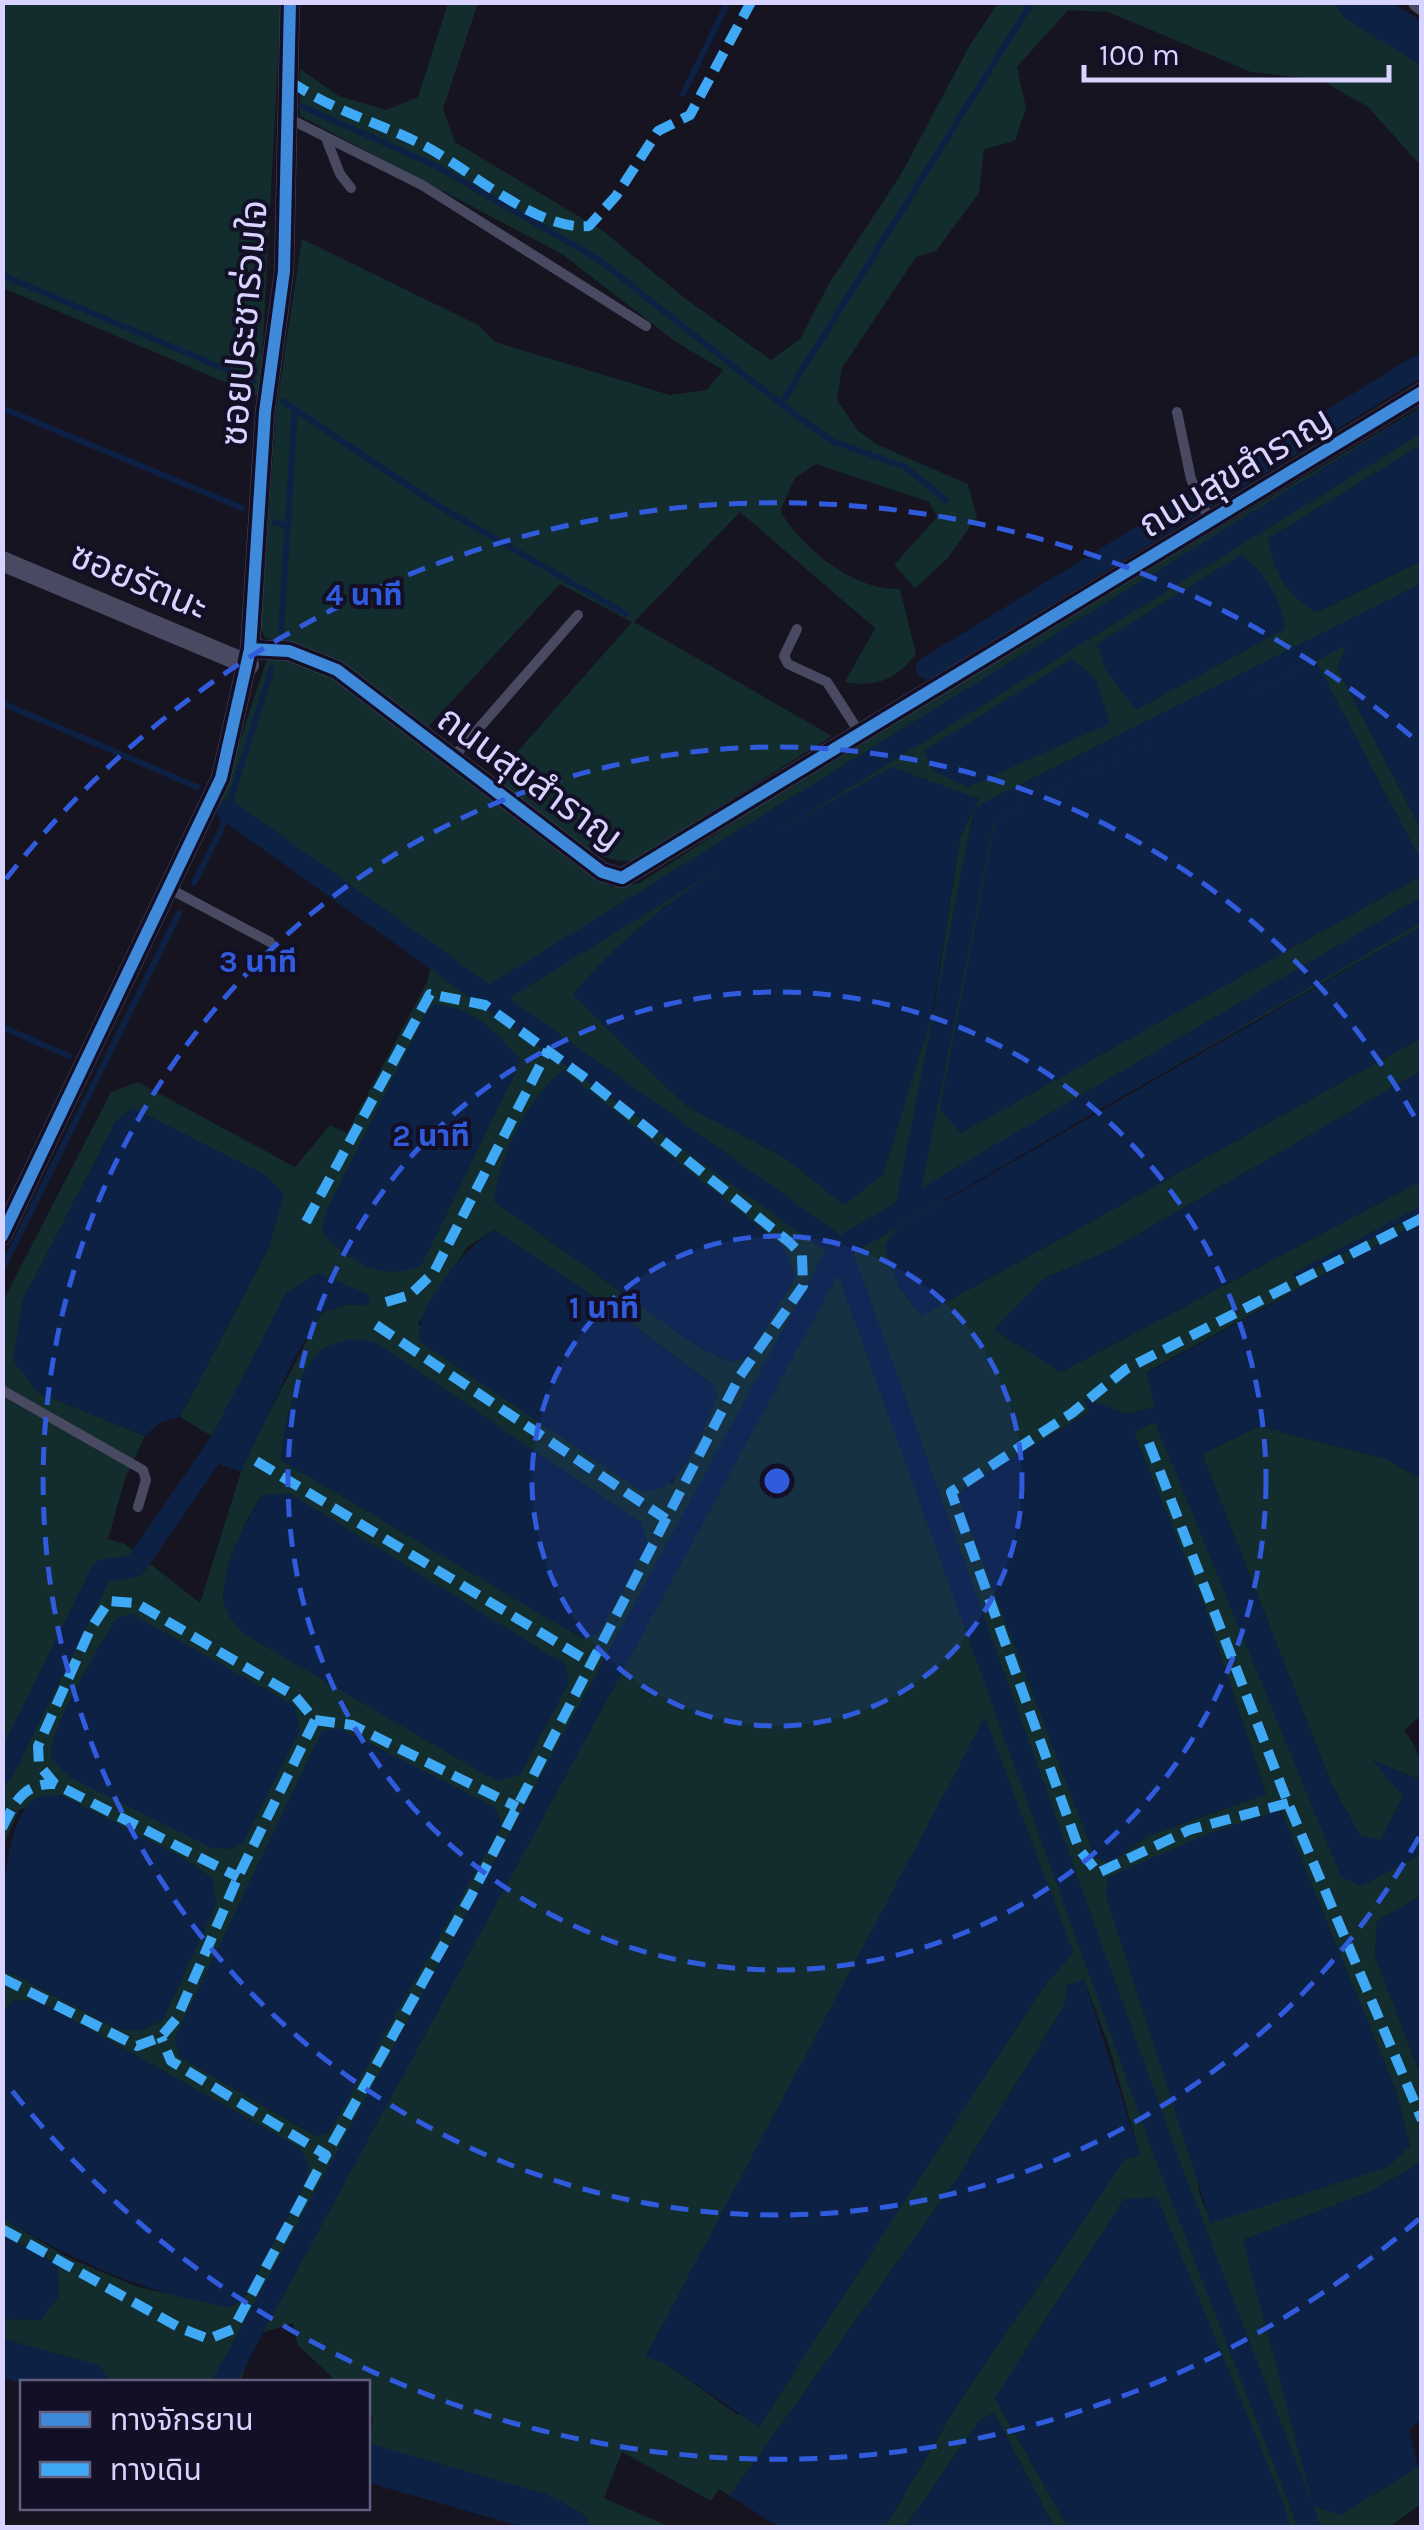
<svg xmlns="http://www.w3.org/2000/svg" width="1424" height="2530" viewBox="0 0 1424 2530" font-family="Karla,'Noto Sans Thai',sans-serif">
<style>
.green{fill:#132c2d;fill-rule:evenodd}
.water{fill:#0d2144}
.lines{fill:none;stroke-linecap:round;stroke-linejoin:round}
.stream{stroke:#0d2144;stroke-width:6}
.canal{stroke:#0d2144;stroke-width:22}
.river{stroke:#0d2144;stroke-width:38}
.lane{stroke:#4a4962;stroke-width:10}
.street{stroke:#4a4962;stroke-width:20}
.quiet{stroke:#3fa9f5;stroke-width:10;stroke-dasharray:20 10;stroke-linecap:butt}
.cycleway-casing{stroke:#130f26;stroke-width:19}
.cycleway{stroke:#408adc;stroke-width:12}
.ring{fill:none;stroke:#305bdc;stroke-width:5;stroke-dasharray:18 12}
.labels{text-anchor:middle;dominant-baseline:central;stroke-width:8;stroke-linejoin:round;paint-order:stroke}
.street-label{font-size:38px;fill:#d9d4ff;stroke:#130f26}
.centre{fill:#305bdc;stroke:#130f26;stroke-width:5}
.ring-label{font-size:30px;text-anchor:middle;font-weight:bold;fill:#305bdc;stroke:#130f26;stroke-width:8;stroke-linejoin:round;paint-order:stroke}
</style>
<rect width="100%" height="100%" fill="#161421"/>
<g class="green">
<path d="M2 3H281L260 397 3 288Z"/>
<path d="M448 3H478L443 109 455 142 603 231 686 299 771 360 800 339 830 282 900 176 970 45 998 3H1393L1414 19 1421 33V166L1368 107 1321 80 1251 72 1108 12 1068 10 1017 67 1026 108 1015 141 984 149 979 193 936 251 916 257 842 368 837 400 858 431 878 445 968 484 977 517 947 559 915 588 894 565 937 517 929 502 816 464 795 478 780 511C803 549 854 591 900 589L916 654C896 679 877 688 845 682L875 628 740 512 634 622 832 736 635 860C591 869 529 805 494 778L632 622 560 584 426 729 323 653 265 638 261 628 276 410 302 239 478 325 495 342 670 395 707 390 723 370 676 342 562 254 300 116V69L339 96 386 110 418 97Z"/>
<path d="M1421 407V445L1268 539 1317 612 1421 561V607L1347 645 1337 668 1421 829V861L1315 661 961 1132 1421 876V927L946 1196 898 1285 921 1316 1421 1038V1071L1111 1250 1043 1279 995 1330 1061 1372 1421 1181V1221L1147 1372 1155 1407 1126 1414 1085 1400 1091 1411 967 1484 958 1497 1110 1863 1148 1836 1266 1794 1205 1608 1133 1431 1155 1421 1361 1886 1421 1854V1896L1377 1921 1375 1956 1421 2076V2162L1372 2191 1243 2240 1340 2515 1421 2465V2504L1389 2527H1290L1157 2197 1124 2199 995 2398 1068 2527H1054L994 2413 980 2420 905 2527H885L957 2405 1125 2159 1140 2155 1109 2046 1084 1980 1067 1986 1065 2005 955 2182 730 2496 719 2489 711 2501 622 2452 604 2498 670 2527H594L456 2476 368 2453 373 2417 368 2411V2382H337L298 2345 293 2323 258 2334 240 2382H121L3 2349V2319L40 2320 58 2265 3 2235V2219L69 2258 138 2287 231 2307 244 2298 306 2183 300 2148 37 2000 13 2001 3 2012V1969L118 2029 213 1879 181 1857 61 1795 19 1810 3 1847V1787L109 1576 95 1570 3 1756V1301L111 1092 138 1082 295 1167 330 1125 347 1133 426 984 431 967 217 810 267 659H290L334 679 580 868 612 887 640 883 823 764ZM979 798 960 837 933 1015 843 1204 787 1159 685 1105 649 923 664 907ZM563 1071 681 1165 730 1362 697 1346 494 1201ZM134 1109 265 1175 283 1194 269 1247 180 1417 213 1437 287 1292 368 1306 347 1304 321 1313 245 1459 200 1603 125 1544 108 1539 125 1479 145 1436 37 1392 22 1302 116 1121ZM494 1230 601 1301 713 1385 718 1396 672 1484 418 1324 467 1247ZM319 1352 641 1523 584 1639 281 1460C283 1422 300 1385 319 1352ZM291 1494 498 1781 245 1634 223 1599 245 1523 262 1495ZM1281 1811 1396 2091 1410 2146 1211 2223 1198 2189ZM1073 1952 1041 1990 738 2415 668 2365 646 2356 778 2113ZM215 1956 315 2136 180 2057 175 2038Z"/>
<path d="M1259 1426 1386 1459 1421 1479V1716L1404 1730C1415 1746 1424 1759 1418 1779L1374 1761 1403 1796 1381 1841 1359 1835 1331 1783 1202 1454Z"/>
</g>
<g class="water">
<path d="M1421 445V561L1317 612C1289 600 1272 569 1268 539Z"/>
<path d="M1241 555C1264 571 1283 602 1285 629L1136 710 1105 669 1097 644Z"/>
<path d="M1421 607V829L1337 668 1347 645Z"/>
<path d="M1072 659 1095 678 1110 723 968 787 932 770 924 751Z"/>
<path d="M1316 661 1421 861V876L961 1133 940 1109 995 822Z"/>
<path d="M892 767 979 799 960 837 932 1015 883 1175 843 1205 787 1159 685 1105 573 995C650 898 785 828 892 767Z"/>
<path d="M1421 927V1038L921 1316 898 1285 884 1246 896 1229Z"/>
<path d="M435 1004C473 1007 498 1033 521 1061L422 1264C386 1285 346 1260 322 1232L325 1213 427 1011Z"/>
<path d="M563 1070 783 1246 796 1277 747 1358 730 1362 697 1346 494 1201C499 1156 528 1098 563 1070Z"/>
<path d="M1421 1071V1181L1061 1372 994 1330 1043 1279 1111 1250Z"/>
<path d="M133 1108 265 1175 284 1194 269 1247 180 1417 161 1422 145 1436 37 1392 13 1360 22 1302 116 1121Z"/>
<path d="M1421 1221V1479L1386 1459 1259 1426 1202 1454 1331 1783 1359 1835 1381 1840 1403 1796 1372 1760 1417 1779 1421 1772V1854L1361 1886 1341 1877 1155 1422 1134 1432 1205 1608 1266 1794 1148 1836 1110 1863 1095 1858 958 1497 967 1484 1090 1412 1084 1398 1126 1414 1154 1407 1147 1373Z"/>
<path d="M494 1230 601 1301 713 1385 718 1396C703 1427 683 1497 641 1491L419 1341C416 1304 464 1249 494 1230Z"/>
<path d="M318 1273 369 1295V1306L347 1304 321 1313 294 1359 241 1472 216 1463 206 1447 287 1292Z"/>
<path d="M350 1339 375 1342 641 1523 648 1544 599 1633 584 1639 559 1625 281 1460C283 1430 295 1374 319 1352 326 1346 341 1342 350 1339Z"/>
<path d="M291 1494 566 1665 569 1682 520 1775 498 1781 477 1770 244 1634C236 1625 225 1614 224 1600 220 1568 246 1522 262 1495Z"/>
<path d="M131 1614 294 1705 300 1730 243 1843 230 1849 212 1848 69 1777 51 1757C47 1733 101 1643 116 1619Z"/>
<path d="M985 1717 1073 1952 1041 1990 759 2427 668 2365 646 2356Z"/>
<path d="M339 1728 495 1807 502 1825 329 2133 316 2136 180 2057 175 2038 322 1731Z"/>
<path d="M61 1795 181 1857 213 1879 216 1905 163 2020 140 2031 118 2029 3 1969C2 1926 0 1816 38 1797 44 1795 54 1796 61 1795Z"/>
<path d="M1281 1810 1396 2091 1410 2146 1388 2167 1211 2223 1106 1896 1108 1877 1210 1833Z"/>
<path d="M1421 1896V2076L1375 1956 1377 1921Z"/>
<path d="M1084 1979 1140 2155 1125 2159 957 2405 885 2527H779L730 2496 955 2182 1065 2005 1067 1986Z"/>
<path d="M37 2000 300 2148 309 2166 306 2183 244 2298 231 2307C146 2294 76 2262 3 2219V2012L13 2001Z"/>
<path d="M1421 2162 1422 2419 1409 2429 1418 2467 1340 2515 1313 2506 1243 2240 1372 2191Z"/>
<path d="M1157 2197 1283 2502 1290 2527H1068L995 2398 1124 2199Z"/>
<path d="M2 2235 58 2265 59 2296 41 2320 3 2319Z"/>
<path d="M994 2413 1054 2527H905L980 2420Z"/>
</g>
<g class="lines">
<g class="stream">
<path d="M683 94 728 2"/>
<path d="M301 106 436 166 598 259 781 404"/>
<path d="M2 275 253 381"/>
<path d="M283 401 437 505 626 614"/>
<path d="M2 408 242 508"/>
<path d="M946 500 905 467 832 441 781 404 1032 2"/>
<path d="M275 522 288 527"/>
<path d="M281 632 295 409"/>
<path d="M2 703 197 787"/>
<path d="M194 883 221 830 272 668"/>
<path d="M2 1027 69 1056"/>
<path d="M2 1269 179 913"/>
<path d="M1296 1275 1422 1209"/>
</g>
<g class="canal">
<path d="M927 668 1422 364"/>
<path d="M228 811 840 1248 1169 2164 1310 2528"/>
<path d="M492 996 1422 420"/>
<path d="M906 1209 984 815 1422 595"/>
<path d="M2 1773 102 1571 135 1566 229 1430"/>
<path d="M224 2382 840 1248 1422 909"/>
</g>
<g class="river">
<path d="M1356 2 1422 44"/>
<path d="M2 2358 88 2382"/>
<path d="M368 2463 540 2512 570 2528"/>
</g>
<g class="lane">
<path d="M290 119 422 185 646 326"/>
<path d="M326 138 340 174 351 188"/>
<path d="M1177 412 1191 479 1210 522"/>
<path d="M797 629 784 656 788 664 827 682 859 732"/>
<path d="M451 760 578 615"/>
<path d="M170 889 270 942"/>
<path d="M2 1390 143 1470 146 1480 138 1507"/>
</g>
<g class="street">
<path d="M1418 2 1422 5"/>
<path d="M2 561 249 665"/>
<path d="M250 649 265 412 284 271 290 2"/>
<path d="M2 1236 221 778 250 649 289 651 337 670 602 872 622 878 1422 392"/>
</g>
<g class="quiet">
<path d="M290 81C332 111 378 122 423 145 468 168 538 232 589 226L616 196 658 131 690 115 751 2"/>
<path d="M306 1222 430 994 485 1005 581 1075 789 1242 802 1255 803 1286 740 1376 471 1896 326 2155"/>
<path d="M386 1302 410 1295 434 1272 548 1050"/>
<path d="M376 1325 666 1519"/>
<path d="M1149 1443 1288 1803 1422 2120"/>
<path d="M256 1461 591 1663"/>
<path d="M315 1720 352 1725 517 1807"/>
<path d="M1288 1803 1189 1830 1098 1873 1079 1849 951 1492 1072 1413 1126 1369 1422 1218"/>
<path d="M2 1828C15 1802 23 1783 55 1784"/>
<path d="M2 1978 137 2046 161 2037 177 2018 238 1877 315 1720 295 1696 136 1603 109 1601 90 1630 38 1746 39 1765 55 1784 238 1877"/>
<path d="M2 2229 180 2328 209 2339 233 2329 326 2155 171 2061 161 2037"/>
</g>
<g class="cycleway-casing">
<g id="cycleway">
<path d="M250 649 265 412 284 271 290 2"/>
<path d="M2 1236 221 778 250 649 289 651 337 670 602 872 622 878 1422 392"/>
</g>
</g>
<use href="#cycleway" class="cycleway"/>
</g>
<circle cx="777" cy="1481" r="245" fill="#305bdc" fill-opacity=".12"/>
<g class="ring">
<circle cx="777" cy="1481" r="245"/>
<circle cx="777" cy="1481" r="489"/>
<path d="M1419 1837A734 734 0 1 1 1419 1125"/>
<path d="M1419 2219A978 978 0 0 1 6 2083M6 879A978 978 0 0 1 1419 743"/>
</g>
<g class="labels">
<g class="street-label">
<text transform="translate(244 323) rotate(-85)">ซอยประชาร่วมใจ</text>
<text transform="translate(1235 472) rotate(-31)">ถนนสุขสำราญ</text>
<text transform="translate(139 581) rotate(23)">ซอยรัตนะ</text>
<text transform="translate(530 778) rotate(36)">ถนนสุขสำราญ</text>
</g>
</g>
<circle cx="777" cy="1481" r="15" class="centre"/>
<g class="ring-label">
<text x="364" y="605">4 นาที</text>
<text x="258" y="972">3 นาที</text>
<text x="431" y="1146">2 นาที</text>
<text x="604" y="1318">1 นาที</text>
</g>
<rect width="1424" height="2530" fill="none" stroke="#d9d4ff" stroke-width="10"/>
<rect x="20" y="2380" width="350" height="130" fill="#130f26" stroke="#625e7d" stroke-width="2.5"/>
<rect x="40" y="2412" width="50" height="15" fill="#408adc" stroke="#625e7d" stroke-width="2.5"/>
<text x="110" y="2430" font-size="30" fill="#d9d4ff">ทางจักรยาน</text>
<rect x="40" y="2462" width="50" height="15" fill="#3fa9f5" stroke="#625e7d" stroke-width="2.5"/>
<text x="110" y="2480" font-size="30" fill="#d9d4ff">ทางเดิน</text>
<path d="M1084 65v15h305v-15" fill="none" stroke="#d9d4ff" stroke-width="5"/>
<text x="1099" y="65" font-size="30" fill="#d9d4ff" stroke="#130f26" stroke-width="8" paint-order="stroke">100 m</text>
</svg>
